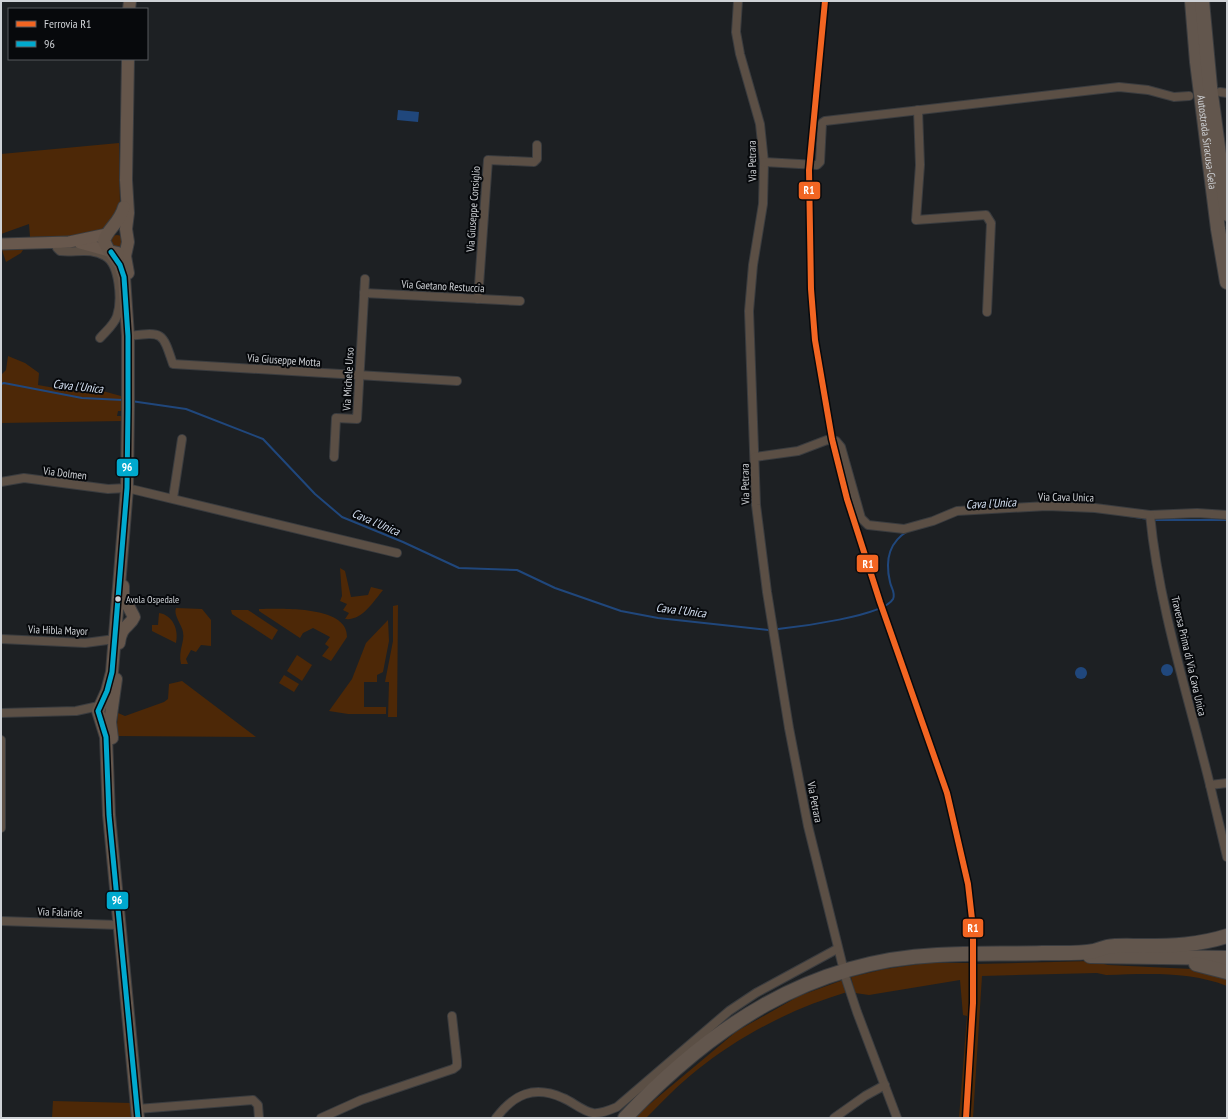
<svg xmlns="http://www.w3.org/2000/svg" width="1228" height="1119" viewBox="0 0 1228 1119" font-family="'PT Sans Narrow',sans-serif">
<style>
.green{fill:#4d2807}
.water{fill:#20477c}
.lines{fill:none;stroke-linecap:round;stroke-linejoin:round}
.stream{stroke:#20477c;stroke-width:2}
.street-casing{stroke:#3a3c3f;stroke-width:10}
.secondary-casing{stroke:#3a3c3f;stroke-width:13}
.primary-casing{stroke:#3a3c3f;stroke-width:14}
.highway-casing{stroke:#3a3c3f;stroke-width:16}
.street{stroke:#5b4f45;stroke-width:8}
.secondary{stroke:#68584d;stroke-width:11}
.primary{stroke:#65564b;stroke-width:12}
.highway{stroke:#62564d;stroke-width:14}
.bus-1-casing{stroke:#07090c;stroke-width:8}
.bus-1{stroke:#00a9ce;stroke-width:5}
.rail-1-casing{stroke:#07090c;stroke-width:9}
.rail-1{stroke:#f26522;stroke-width:6}
.bus-dot{fill:#cfd2d6;stroke:#07090c;stroke-width:1.5}
.labels{text-anchor:middle;dominant-baseline:central;stroke-width:4;stroke-linejoin:round;paint-order:stroke}
.bus-label{font-size:10px;fill:#cfd2d6;stroke:#07090c;text-anchor:start}
.street-label{font-size:11px;fill:#cfd2d6;stroke:#07090c}
.water-label{font-size:12px;font-style:italic;fill:#d4e0f2;stroke:#07090c}
.line-badge{stroke:#07090c;stroke-width:1.5}
.badge-label{font-size:11px;text-anchor:middle;font-weight:bold;fill:#fff}
</style>
<rect width="100%" height="100%" fill="#1d2023"/>
<g class="green">
<path d="M119 143 120 210 103 231 81 236 30 237 29 224 1 234V154Z"/>
<circle cx="117" cy="242" r="7"/>
<path d="M22 248 23 250 21 253 6 262 2 250Z"/>
<path d="M8 356 25 363 39 373 38 385 83 393 99 390 121 396 122 411H118L117 416H122V421L1 423V375L6 370Z"/>
<path d="M340 568 345 571 351 597 368 595 371 587 383 590C373 602 362 621 345 619L349 613 343 610 347 604 340 601 342 596Z"/>
<path d="M398 605 397 717H388L389 682H385L393 641V606Z"/>
<path d="M176 608 202 609 211 620V646L201 645 196 652 191 650 186 659 188 664H181C178 650 185 642 183 632 182 625 173 615 176 608Z"/>
<path d="M259 609C279 609 348 605 347 637L331 661 322 656 329 647 325 644 330 637 313 628 303 633 300 638 259 611Z"/>
<path d="M231 610H248L278 630 272 640 232 614Z"/>
<path d="M159 613C173 615 179 630 176 643L152 631V625H158Z"/>
<path d="M388 620 389 641 383 672 377 675V682H364V707H386V714H348L329 711 352 679 366 643Z"/>
<path d="M297 655 312 665 302 681 287 671Z"/>
<path d="M284 675 299 684 294 692 279 683Z"/>
<path d="M182 681 256 737 116 736 118 713 125 716 164 702 168 699 169 684Z"/>
<path d="M1091 961 1108 965 1192 969 1227 978V986C1188 971 1148 974 1106 975L1097 973 982 976 973 1118H969L977 964Z"/>
<path d="M927 963H971L963 1118H959L967 1016 963 1015 960 980 869 995 855 993 851 977 885 969Z"/>
<path d="M843 980 847 992C791 1009 743 1034 697 1070 679 1084 662 1102 646 1118H633L737 1031 799 996Z"/>
<path d="M53 1101 131 1103 132 1118H52Z"/>
</g>
<g class="water">
<path d="M398 110 419 112 418 122 397 120Z"/>
<circle cx="1167" cy="670" r="6"/>
<circle cx="1081" cy="673" r="6"/>
</g>
<g class="lines">
<g class="stream">
<path d="M1 384 4 383 82 398 123 400"/>
<path d="M131 401 186 409 263 439 315 494 342 517 403 542 459 568 517 570 555 588 621 611 658 618 768 630"/>
<path d="M1123 515 1148 519"/>
<path d="M1152 520H1227"/>
<path d="M778 629C797 627 884 616 893 599 896 593 891 588 890 582 885 561 889 542 908 531"/>
</g>
<g class="street-casing">
<g id="street">
<path d="M738 1 736 32 740 54 760 124 764 162 763 204 753 265 749 311 756 505 767 592 789 728 808 826 842 963"/>
<path d="M1220 92 1227 93"/>
<path d="M918 110 920 165 916 220 986 215 991 223 987 312"/>
<path d="M764 162 817 165 820 162 822 123 825 121 1119 87 1148 90 1174 97 1189 96"/>
<path d="M55 243 57 248 60 251C75 253 91 247 105 256 120 264 122 301 117 316 114 325 106 331 100 338"/>
<path d="M364 293 520 301"/>
<path d="M478 299 488 160 534 162 537 159V145"/>
<path d="M128 336C163 332 162 331 173 364L457 381"/>
<path d="M334 457 336 418 357 419 365 279"/>
<path d="M755 457 798 451 827 440 836 441 841 447 861 518 868 525 904 529 933 521 957 511 1047 506 1095 508 1150 515 1197 513 1227 515"/>
<path d="M1 482 24 478 108 489 127 488 397 553"/>
<path d="M173 498 182 439"/>
<path d="M1150 515C1159 607 1188 695 1210 785L1227 783"/>
<path d="M1 639 85 643 115 639"/>
<path d="M1 713 76 711 99 706"/>
<path d="M1 740V828"/>
<path d="M1210 785 1227 857"/>
<path d="M1 921 119 925"/>
<path d="M846 979 857 1012 897 1118"/>
<path d="M137 1109 253 1100 258 1105 259 1118"/>
<path d="M321 1118 361 1100 453 1069 457 1066V1061L452 1016"/>
<path d="M496 1118C514 1094 534 1085 563 1098 573 1102 582 1111 593 1113 601 1114 610 1110 617 1107L729 1011 756 993 837 949"/>
<path d="M834 1118 865 1096 885 1085"/>
</g>
</g>
<g class="secondary-casing">
<g id="secondary">
<path d="M80 243 109 251"/>
<path d="M1 244 69 242 107 234"/>
</g>
</g>
<g class="primary-casing">
<g id="primary">
<path d="M129 9 130 1"/>
<path d="M128 59 126 180 128 213 126 229 128 242 125 256 128 273"/>
<path d="M111 252 120 265 124 277 128 336V408L127 488 112 672 107 691 98 711 106 737 109 815 138 1118"/>
<path d="M118 253 109 251 104 241C107 229 120 223 124 207"/>
<path d="M119 643C121 625 130 627 134 617L123 596V586"/>
<path d="M112 738 110 722 116 679"/>
</g>
</g>
<g class="highway-casing">
<g id="highway">
<path id="s1" d="M1192 1 1197 62 1218 229 1227 282"/>
<path d="M1202 1 1210 87 1227 214"/>
<path d="M1090 956 1227 958"/>
<path d="M1196 964 1227 972"/>
<path d="M625 1118C711 1027 809 961 937 955 972 953 1007 954 1042 953 1059 953 1078 954 1094 951 1099 950 1103 948 1107 947 1118 945 1131 946 1143 946 1172 946 1199 945 1227 936"/>
</g>
</g>
<use href="#street" class="street"/>
<use href="#secondary" class="secondary"/>
<use href="#primary" class="primary"/>
<use href="#highway" class="highway"/>
<g class="bus-1-casing">
<path id="bus-1" d="M111 252 120 265 124 277 128 336V408L127 488 112 672 107 691 98 711 106 737 109 815 138 1118"/>
</g>
<use href="#bus-1" class="bus-1"/>
<g class="rail-1-casing">
<path id="rail-1" d="M825 1 809 170 811 289 815 340 832 439 847 499 880 602 947 793 968 884 973 928V1003L966 1118"/>
</g>
<use href="#rail-1" class="rail-1"/>
</g>
<circle class="bus-dot" cx="118" cy="599" r="3.5"/>
<g class="labels">
<g class="bus-label">
<text x="126" y="599">Avola Ospedale</text>
</g>
<g class="street-label">
<text stroke="none"><textPath href="#s1" startOffset="142">Autostrada Siracusa-Gela</textPath></text>
<text transform="translate(752 161) rotate(-91)">Via Petrara</text>
<text transform="translate(473 209) rotate(-86)">Via Giuseppe Consiglio</text>
<text transform="translate(443 286) rotate(3)">Via Gaetano Restuccia</text>
<text transform="translate(284 360) rotate(4)">Via Giuseppe Motta</text>
<text transform="translate(348 379) rotate(-87)">Via Michele Urso</text>
<text transform="translate(65 473) rotate(7)">Via Dolmen</text>
<text transform="translate(745 484) rotate(-91)">Via Petrara</text>
<text transform="translate(1066 497) rotate(1)">Via Cava Unica</text>
<text transform="translate(58 630) rotate(2)">Via Hibla Mayor</text>
<text transform="translate(1189 656) rotate(77)">Traversa Prima di Via Cava Unica</text>
<text transform="translate(815 802) rotate(79)">Via Petrara</text>
<text transform="translate(60 912) rotate(2)">Via Falaride</text>
</g>
<g class="water-label">
<text transform="translate(78 386) rotate(6)">Cava l'Unica</text>
<text transform="translate(991 503) rotate(-3)">Cava l'Unica</text>
<text transform="translate(376 522) rotate(23)">Cava l'Unica</text>
<text transform="translate(681 610) rotate(7)">Cava l'Unica</text>
</g>
</g>
<g class="line-badge">
<rect x="798" y="181" width="23" height="19" rx="4" fill="#f26522"/>
<rect x="116" y="458" width="23" height="19" rx="4" fill="#00a9ce"/>
<rect x="856" y="554" width="23" height="19" rx="4" fill="#f26522"/>
<rect x="106" y="891" width="23" height="19" rx="4" fill="#00a9ce"/>
<rect x="962" y="918" width="22" height="20" rx="4" fill="#f26522"/>
</g>
<g class="badge-label">
<text x="809" y="194">R1</text>
<text x="127" y="471">96</text>
<text x="868" y="568">R1</text>
<text x="117" y="904">96</text>
<text x="973" y="932">R1</text>
</g>
<rect width="1228" height="1119" fill="none" stroke="#cfd2d6" stroke-width="4"/>
<rect x="8" y="8" width="140" height="52" fill="#07090c" stroke="#57595d"/>
<rect x="16" y="21" width="20" height="6" fill="#f26522" stroke="#57595d"/>
<text x="44" y="28" font-size="12" fill="#cfd2d6">Ferrovia R1</text>
<rect x="16" y="41" width="20" height="6" fill="#00a9ce" stroke="#57595d"/>
<text x="44" y="48" font-size="12" fill="#cfd2d6">96</text>
</svg>
